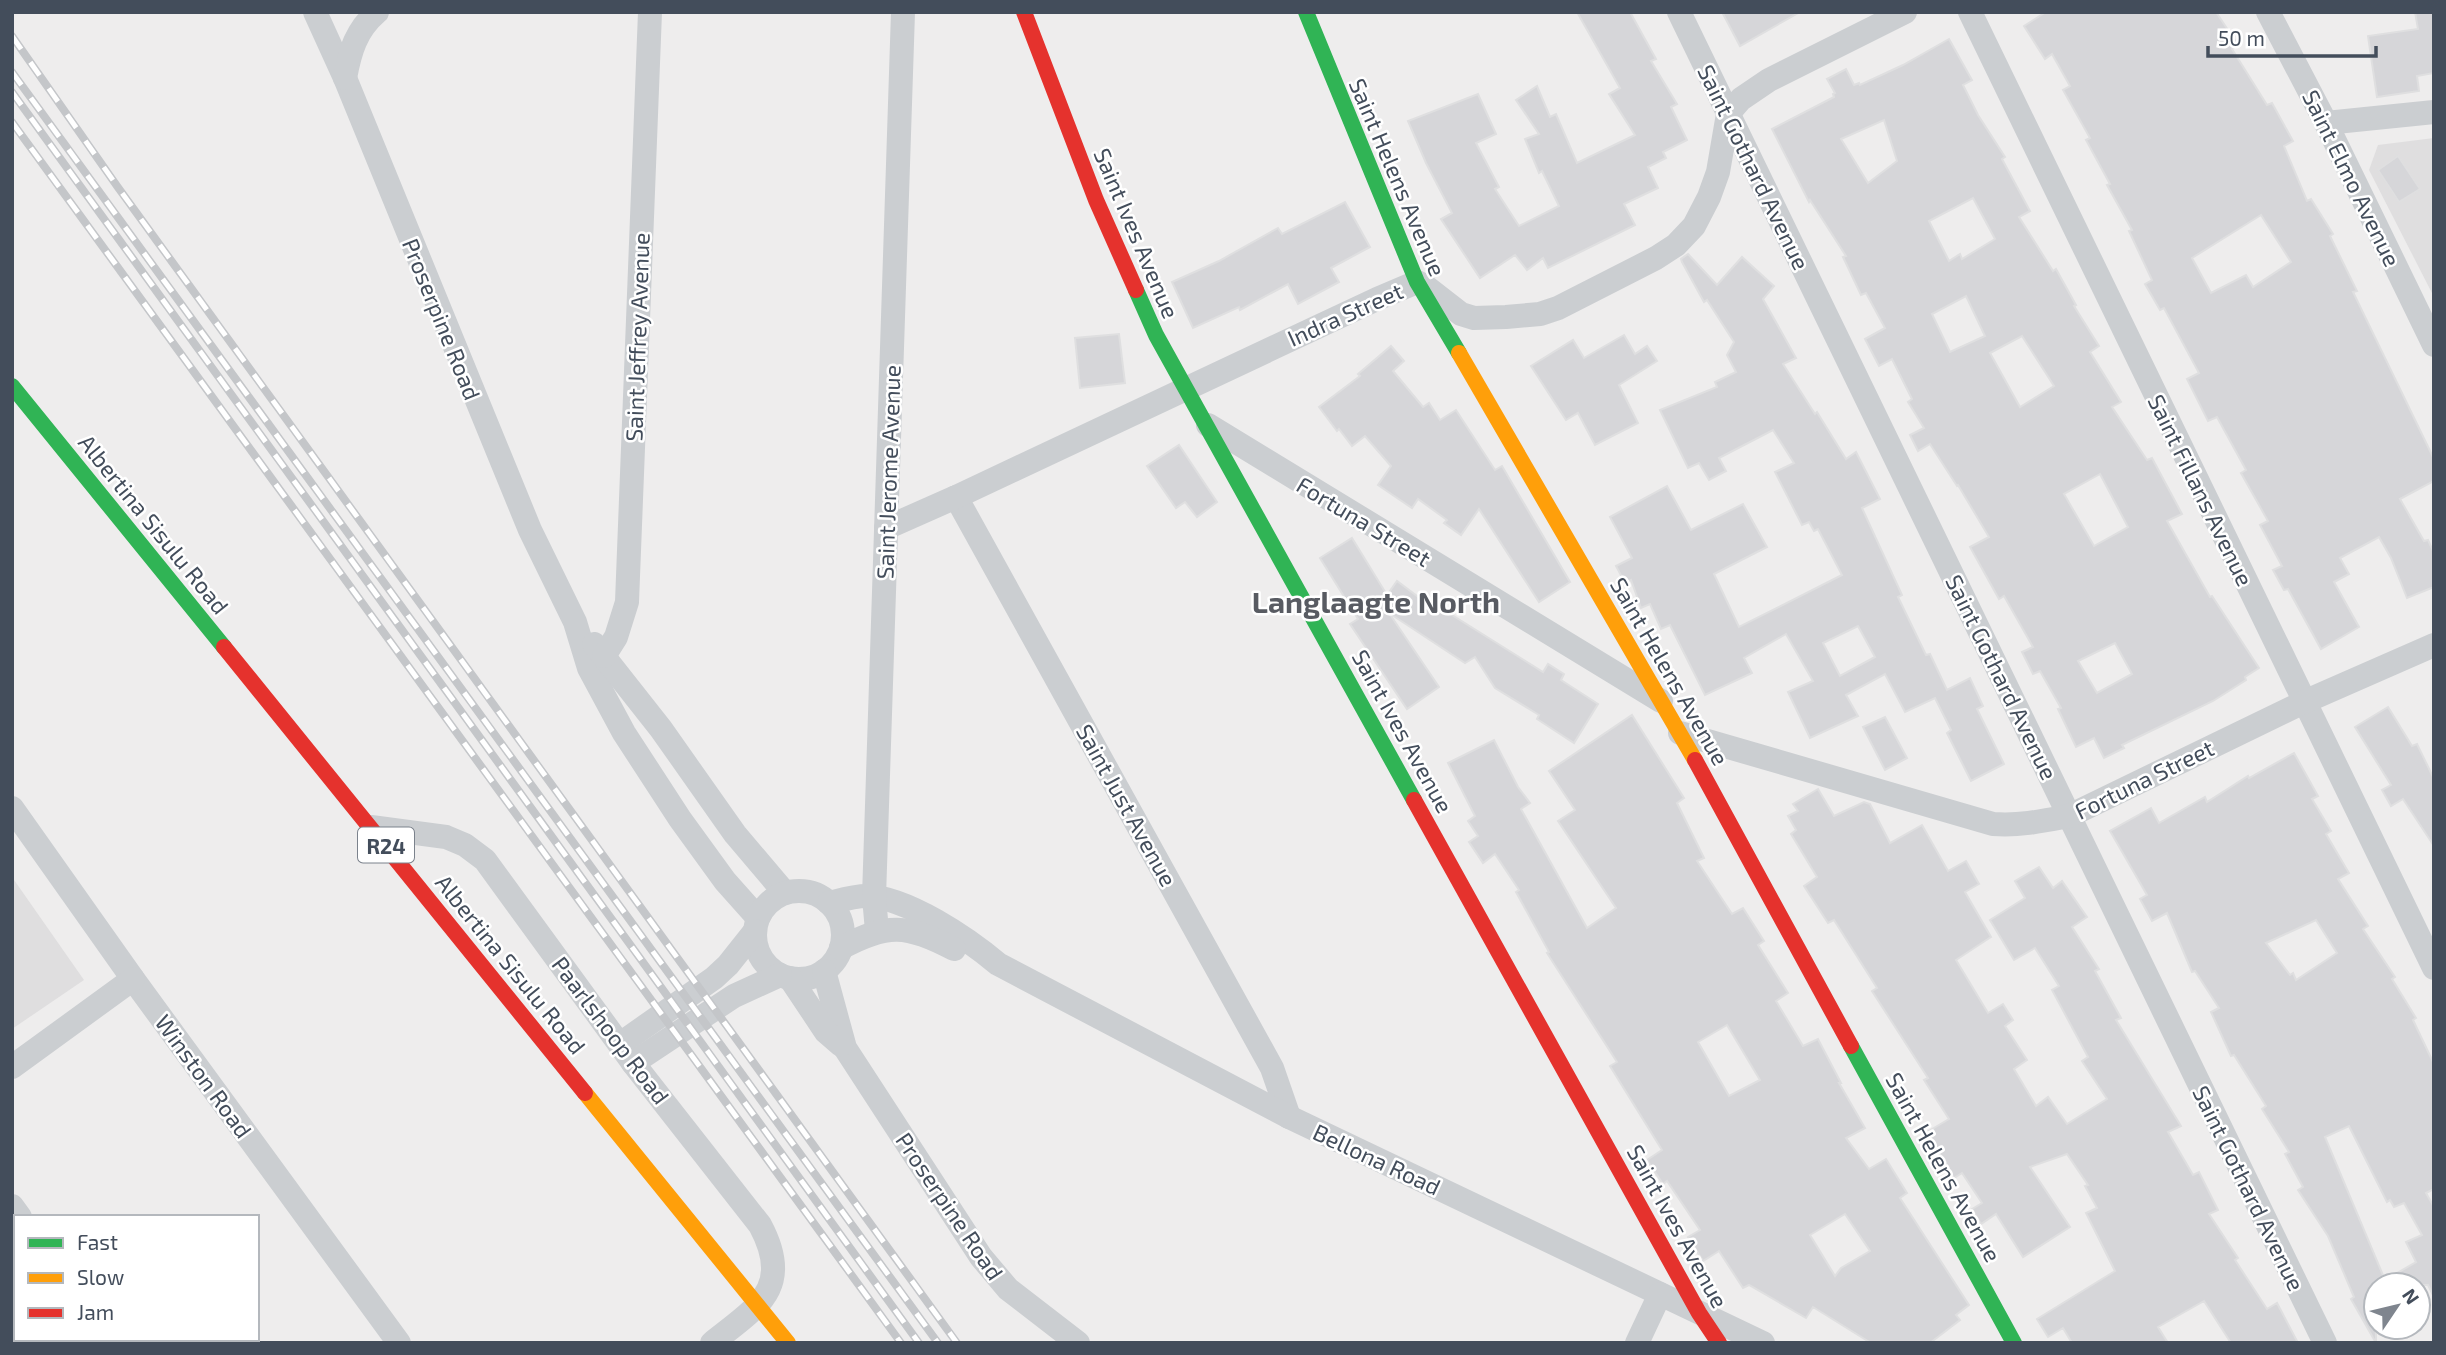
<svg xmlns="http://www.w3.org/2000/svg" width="2446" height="1355" viewBox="0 0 2446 1355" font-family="'Exo 2',sans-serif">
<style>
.education{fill:#dfdedf}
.building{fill:#d6d6d9;stroke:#dfdfe0;stroke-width:2;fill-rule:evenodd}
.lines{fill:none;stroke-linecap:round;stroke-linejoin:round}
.street{stroke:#cbced1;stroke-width:24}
.fast{stroke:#30b455;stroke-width:16}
.slow{stroke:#ff9f0a;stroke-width:16}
.jam{stroke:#e5322d;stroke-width:16}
.rail-casing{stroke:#c4c6c9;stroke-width:8}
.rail{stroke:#fff;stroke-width:5;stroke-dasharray:16;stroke-linecap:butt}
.labels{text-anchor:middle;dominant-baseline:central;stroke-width:5;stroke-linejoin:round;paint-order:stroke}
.shield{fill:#fff;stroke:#7b828c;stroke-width:2}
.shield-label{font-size:21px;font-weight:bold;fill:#434d5b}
.street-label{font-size:23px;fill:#434d5b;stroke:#fff}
.district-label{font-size:30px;font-weight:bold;fill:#585b62;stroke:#fff}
</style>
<rect width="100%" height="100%" fill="#eeeded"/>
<g class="education">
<path d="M2434 138V297L2369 170 2378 145Z"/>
<path d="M12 877 84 980 12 1029Z"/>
</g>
<g class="building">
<path d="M1577 12H1630L1656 59 1651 61 1677 104 1671 107 1687 140 1663 152 1666 158 1648 167 1658 188 1624 204 1635 225 1548 268 1543 258 1527 270 1515 255 1480 278 1441 219 1452 213 1426 163 1408 121 1478 94 1496 134 1476 143 1499 187 1495 189 1519 226 1559 206 1542 171 1539 173 1525 139 1539 134 1516 100 1537 86 1550 117 1556 114 1577 163 1635 135 1609 94 1620 88Z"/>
<path d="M1722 12H1800L1740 46Z"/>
<path d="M2046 12H2216L2238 45 2232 49 2267 105 2272 103 2293 141 2284 146 2307 201 2311 199 2333 234 2330 236 2357 291 2353 292 2434 459V481L2400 499 2424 541 2428 540 2434 553V587L2407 598 2391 558 2379 537 2340 558 2349 574 2334 582 2359 627 2321 649 2288 589 2284 590 2273 570 2282 566 2260 525 2268 521 2241 473 2246 470 2217 417 2208 421 2187 379 2199 373 2164 308 2160 310 2145 284 2152 280 2129 231 2132 230 2107 185 2110 184 2086 140 2090 138 2063 90 2070 86 2052 54 2045 59 2024 26ZM2261 215 2291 262 2253 287 2246 275 2211 293 2192 258Z"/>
<path d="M2415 12H2434V73L2417 76 2419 91 2377 97 2368 36 2418 29Z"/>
<path d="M1949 39 1972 80 1963 85 1978 115 2005 157 2002 159 2030 211 2019 217 2053 271 2056 269 2076 305 2074 306 2099 346 2090 352 2121 402 2112 407 2147 460 2152 458 2182 514 2167 521 2210 597 2212 596 2259 668 2245 677 2246 680 2213 701 2122 745 2124 748 2104 758 2094 738 2076 747 2058 709 2061 708 2040 671 2033 674 2022 652 2033 647 2004 596 1999 599 1970 547 1989 537 1958 485 1957 486 1930 444 1918 451 1910 435 1924 428 1908 402 1912 399 1892 359 1879 366 1865 339 1885 328 1866 293 1861 295 1843 257 1846 256 1810 200 1809 202 1772 129 1834 97 1833 94 1835 93 1827 79 1846 69 1854 85 1859 83 1860 85 1903 65ZM1884 120 1897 161 1868 183 1841 139ZM1973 198 1995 239 1962 259 1960 254 1949 261 1929 221ZM1966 296 1985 336 1950 352 1932 314ZM2022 336 2054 386 2020 407 1990 353ZM2100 474 2128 527 2094 546 2064 494ZM2115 643 2132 674 2097 693 2078 661Z"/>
<path d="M2398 156 2420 189 2399 202 2378 170Z"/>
<path d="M1345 202 1370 247 1331 268 1339 282 1298 304 1288 284 1240 310 1239 307 1193 328 1172 282 1219 261 1278 228 1282 234Z"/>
<path d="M1688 254 1717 285 1742 257 1774 286 1763 299 1796 358 1783 364 1815 414 1817 412 1846 459 1856 452 1880 499 1862 508 1902 595 1898 597 1926 655 1930 654 1947 690 1970 678 1983 706 1977 709 2004 764 1971 781 1947 733 1951 730 1935 698 1905 712 1885 674 1846 695 1858 716 1810 738 1788 692 1813 681 1786 634 1744 658 1752 673 1705 695 1670 625 1661 629 1650 604 1641 608 1631 580 1625 583 1616 566 1632 558 1610 517 1667 486 1691 530 1743 504 1767 547 1714 574 1739 627 1842 575 1818 529 1814 531 1809 522 1802 525 1775 472 1794 463 1773 430 1719 458 1726 471 1709 480 1699 463 1688 468 1660 410 1717 387 1715 382 1736 372 1727 355 1734 342 1707 300 1704 302 1682 262 1681 259ZM1858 626 1875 657 1840 676 1823 643Z"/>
<path d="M1119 334 1125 383 1080 388 1075 338Z"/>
<path d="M1624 335 1635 354 1647 346 1657 361 1619 385 1638 423 1595 445 1578 413 1566 420 1531 366 1573 340 1584 358Z"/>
<path d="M1391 346 1404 361 1393 371 1423 407 1429 403 1440 420 1456 410 1495 470 1502 466 1570 582 1539 602 1479 509 1461 535 1444 523 1447 520 1418 499 1412 508 1378 485 1391 466 1365 436 1352 446 1339 429 1337 431 1319 407 1360 376 1358 374Z"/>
<path d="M1179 445 1217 502 1197 517 1185 502 1176 508 1147 466Z"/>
<path d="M1352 538 1387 595 1397 581 1433 608 1436 605 1543 672 1548 664 1564 674 1561 680 1598 704 1574 743 1537 719 1539 715 1495 688 1475 657 1465 663 1389 613 1439 687 1407 709 1350 624 1358 619 1320 558Z"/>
<path d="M2388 707 2412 746 2417 744 2434 779V846L2403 799 2391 806 2382 790 2391 785 2355 727Z"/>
<path d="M1632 715 1684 798 1677 803 1704 858 1697 861 1732 914 1743 908 1764 941 1758 945 1788 993 1776 1001 1803 1046 1818 1039 1841 1083H1839L1865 1128 1846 1138 1869 1169 1886 1159 1907 1193 1900 1198 1969 1305 1956 1315 1960 1320 1930 1343H1871L1813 1307 1806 1318 1749 1285 1743 1288 1719 1251 1703 1261 1688 1237 1700 1230 1667 1181 1663 1184 1647 1160 1662 1150 1610 1066 1617 1062 1547 953 1549 952 1516 892 1519 890 1495 854 1483 863 1469 842 1478 836 1468 821 1475 816 1448 763 1494 740 1518 787 1530 803 1521 809 1587 928 1616 908 1558 821 1575 810 1549 771ZM1727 1025 1760 1080 1729 1096 1698 1042ZM1845 1214 1870 1251 1841 1268 1835 1276 1810 1235Z"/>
<path d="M1885 717 1907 758 1885 770 1863 727Z"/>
<path d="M2294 753 2318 796 2312 799 2331 831 2326 834 2349 873 2338 879 2368 926 2363 929 2395 977 2392 979 2416 1018 2413 1020 2434 1064V1189L2426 1193 2434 1207V1297L2428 1285H2376V1343L2351 1299 2354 1297 2328 1236 2298 1190 2303 1187 2285 1154 2289 1152 2262 1109 2266 1106 2234 1055 2231 1056 2211 1012 2219 1008 2195 971 2192 972 2167 913 2152 921 2140 899 2147 895 2110 831 2151 808 2159 823 2205 797 2207 802 2248 776 2249 778ZM2316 920 2337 953 2296 980 2293 973 2290 975 2266 943ZM2349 1126 2387 1202 2390 1200 2394 1207 2404 1203 2422 1235 2406 1242 2416 1262 2385 1280 2325 1137Z"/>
<path d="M1818 789 1834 816 1864 802 1870 804 1890 843 1922 825 1948 871 1966 861 1979 884 1965 892 1991 937 1956 960 1988 1013 2003 1004 2013 1020 2005 1026 2027 1060 2014 1069 2036 1106 2048 1097 2067 1124 2107 1099 2082 1061 2088 1057 2052 990 2059 986 2035 948 2014 960 1990 920 2025 898 2015 881 2039 867 2053 888 2062 881 2087 917 2072 927 2099 969 2095 971 2121 1018 2116 1020 2181 1126 2168 1132 2193 1175 2199 1172 2218 1210 2209 1214 2238 1258 2235 1260 2267 1309 2277 1303 2298 1343H2231L2204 1301 2158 1327 2168 1343H2072L2063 1328 2048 1337 2037 1319 2115 1271 2086 1213 2097 1208 2085 1186 2088 1185 2067 1154 2030 1167 2070 1227 2023 1257 1996 1214 1981 1224 1972 1209 1982 1203 1962 1173 1954 1178 1927 1132 1949 1119 1924 1080 1928 1078 1872 991 1877 988 1834 920 1828 923 1804 886 1817 877 1791 834 1796 830 1788 816 1798 811 1793 804Z"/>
</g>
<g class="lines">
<g class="street">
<path d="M315 12 345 78 530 530 575 622 589 668 624 733 680 819 725 881 758 918"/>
<path d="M1679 12 2325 1343"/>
<path d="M1970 12 2434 968"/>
<path d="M2268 12 2326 123 2434 345"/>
<path d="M345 78C350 51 356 30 377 12"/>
<path d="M2326 123 2434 112"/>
<path d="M1208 425 1661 701"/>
<path d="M956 497 1272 1068 1289 1117"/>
<path d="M886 528 956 497 1377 299 1417 282 1425 286 1461 314 1474 318 1506 317 1540 314 1558 308 1656 258 1676 245 1694 226 1709 197 1718 172 1728 114 1741 99 1769 80 1905 12"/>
<path d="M594 644 661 729 735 834 785 893"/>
<path d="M604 656 616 637 627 602 650 12"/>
<path d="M1680 733 1993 824C2020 826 2043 821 2069 816L2304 702 2434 645"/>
<path d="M12 808 133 979 399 1343"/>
<path d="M371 827 446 837 465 845 485 860 633 1063 760 1225C794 1288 757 1307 712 1343"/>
<circle cx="799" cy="935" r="44"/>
<path d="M829 903C841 900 854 896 867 896 908 898 967 938 998 964L1289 1117 1763 1343"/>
<path d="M877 931 874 897 903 12"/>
<path d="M841 948C887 923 907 924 954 949"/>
<path d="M824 971 845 1048 981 1257 1008 1289 1078 1343"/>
<path d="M790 978 826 1032 841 1045"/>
<path d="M620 1044 714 978 728 965 755 931"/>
<path d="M633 1063 734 996 780 975"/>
<path d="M12 1067 133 979"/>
<path d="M12 1206 20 1217"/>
<path d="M110 1339 113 1343"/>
<path d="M1637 1343 1660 1294"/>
</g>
<g class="fast">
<path d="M1306 12 1417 282 1459 353"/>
<path d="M1136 290 1156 335 1414 800"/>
<path d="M12 386 224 647"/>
<path d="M1851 1046 2014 1343"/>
</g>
<g class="slow">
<path d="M1459 353 1695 760"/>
<path d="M585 1093 788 1343"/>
</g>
<g class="jam">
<path d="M1024 12 1096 200 1136 290"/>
<path d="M224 647 585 1093"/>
<path d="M1695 760 1851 1046"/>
<path d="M1414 800 1699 1313 1719 1343"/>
</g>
<g class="rail-casing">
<g id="rail">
<path d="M12 36 117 186 957 1343"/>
<path d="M12 72 938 1343"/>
<path d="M12 92 919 1343"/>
<path d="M12 122 901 1343"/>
</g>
</g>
<use href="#rail" class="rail"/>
</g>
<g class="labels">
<rect class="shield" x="358" y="827.5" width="56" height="35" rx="5"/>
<g class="shield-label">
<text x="386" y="845">R24</text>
</g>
<g class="street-label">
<text transform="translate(1754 167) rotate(64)">Saint Gothard Avenue</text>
<text transform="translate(1398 177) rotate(67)">Saint Helens Avenue</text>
<text transform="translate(2352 178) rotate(64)">Saint Elmo Avenue</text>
<text transform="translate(1137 233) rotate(67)">Saint Ives Avenue</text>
<text transform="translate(1345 314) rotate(-24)">Indra Street</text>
<text transform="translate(442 319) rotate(68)">Proserpine Road</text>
<text transform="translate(637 337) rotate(-88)">Saint Jeffrey Avenue</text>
<text transform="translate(888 472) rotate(-88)">Saint Jerome Avenue</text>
<text transform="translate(2201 490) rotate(64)">Saint Fillans Avenue</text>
<text transform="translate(1364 521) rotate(31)">Fortuna Street</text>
<text transform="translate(154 524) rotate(51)">Albertina Sisulu Road</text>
<text transform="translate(1670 671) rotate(60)">Saint Helens Avenue</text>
<text transform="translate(2002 677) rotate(64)">Saint Gothard Avenue</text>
<text transform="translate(1403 731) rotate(61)">Saint Ives Avenue</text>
<text transform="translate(2144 779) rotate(-26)">Fortuna Street</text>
<text transform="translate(1127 805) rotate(61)">Saint Just Avenue</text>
<text transform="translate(511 964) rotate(51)">Albertina Sisulu Road</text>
<text transform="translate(611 1030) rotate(53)">Paarlshoop Road</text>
<text transform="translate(204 1076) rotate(54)">Winston Road</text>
<text transform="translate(1377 1159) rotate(25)">Bellona Road</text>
<text transform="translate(1944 1167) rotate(61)">Saint Helens Avenue</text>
<text transform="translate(2249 1188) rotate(64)">Saint Gothard Avenue</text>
<text transform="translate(950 1206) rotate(56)">Proserpine Road</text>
<text transform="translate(1678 1226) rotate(61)">Saint Ives Avenue</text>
</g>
<g class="district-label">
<text x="1376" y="601">Langlaagte North</text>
</g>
</g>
<rect width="2446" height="1355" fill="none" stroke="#434d5b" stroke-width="28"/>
<rect x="14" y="1215" width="245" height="126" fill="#ffffff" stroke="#b4b8bd" stroke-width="2"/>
<rect x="28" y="1238" width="35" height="10" fill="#30b455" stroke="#b4b8bd" stroke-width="2"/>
<text x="77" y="1250" font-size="21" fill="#434d5b">Fast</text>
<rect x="28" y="1273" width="35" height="10" fill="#ff9f0a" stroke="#b4b8bd" stroke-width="2"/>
<text x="77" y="1285" font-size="21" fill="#434d5b">Slow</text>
<rect x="28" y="1308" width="35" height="10" fill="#e5322d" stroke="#b4b8bd" stroke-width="2"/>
<text x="77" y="1320" font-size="21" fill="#434d5b">Jam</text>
<g transform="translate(2397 1306) rotate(55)"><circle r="33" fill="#ffffff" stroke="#b4b8bd" stroke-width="2"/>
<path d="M0-5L12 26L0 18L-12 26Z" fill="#7f858e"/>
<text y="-10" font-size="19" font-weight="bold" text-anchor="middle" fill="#434d5b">N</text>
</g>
<path d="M2208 46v10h168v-10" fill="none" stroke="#434d5b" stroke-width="3.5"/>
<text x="2218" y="46" font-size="21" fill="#434d5b" stroke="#ffffff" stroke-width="5" paint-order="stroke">50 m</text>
</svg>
